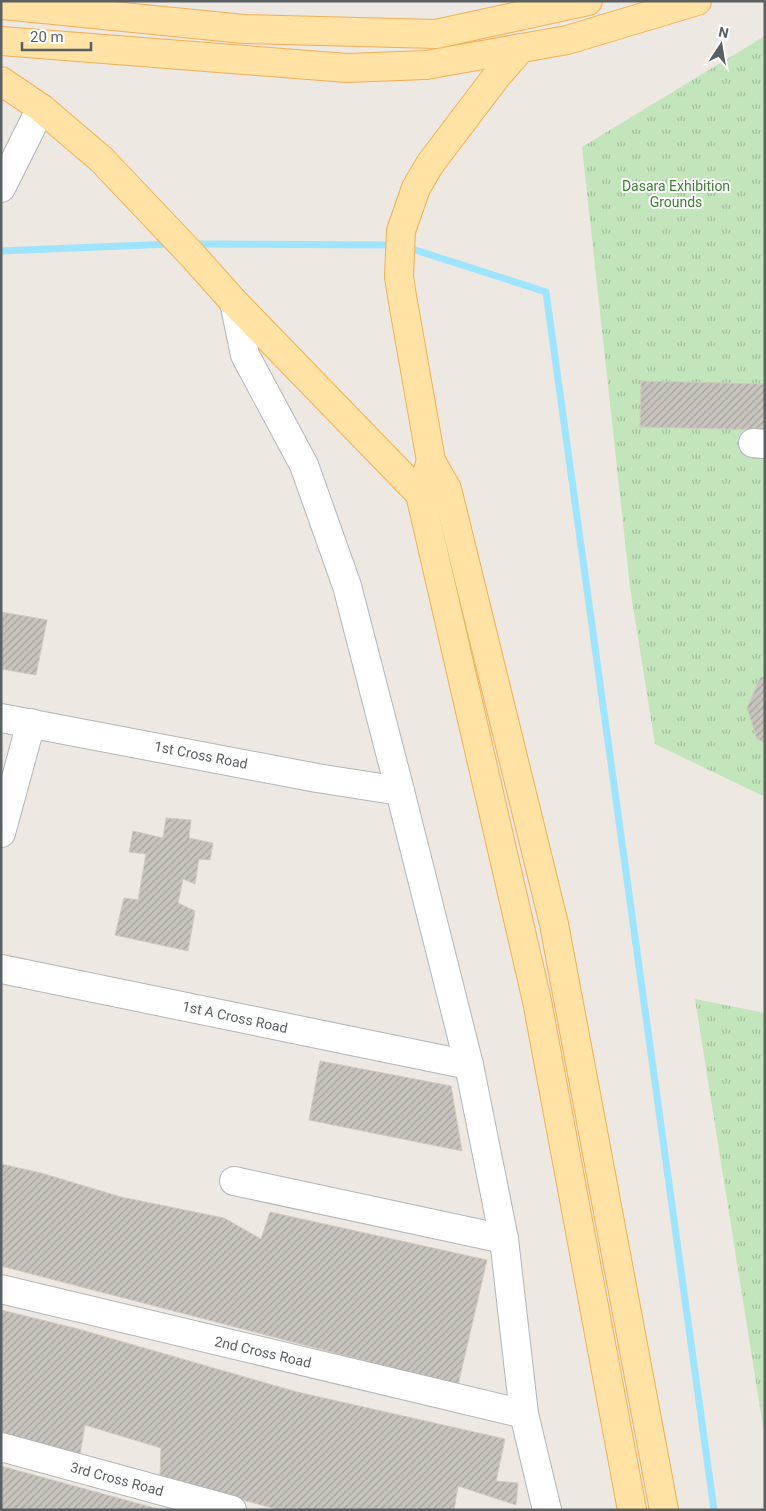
<svg xmlns="http://www.w3.org/2000/svg" width="766" height="1511" viewBox="0 0 766 1511" font-family="Roboto,sans-serif">
<style>
.grass{fill:url(#grass-tufts)}
.lines{fill:none;stroke-linecap:round;stroke-linejoin:round}
.stream{stroke:#9fe4ff;stroke-width:7}
.building{fill:url(#building-hatch);stroke:#d2c9bf}
.minor-casing{stroke:#b2b5b9;stroke-width:30}
.major-casing{stroke:#f3ae54;stroke-width:30}
.minor{stroke:#fff;stroke-width:28}
.major{stroke:#ffe2a4;stroke-width:28}
.labels{text-anchor:middle;dominant-baseline:central;stroke-width:4;stroke-linejoin:round;paint-order:stroke}
.park-label{font-size:14px;fill:#3b8132;stroke:#fff}
.street-label{font-size:14px;fill:#5a5f62;stroke:#fff}
</style>
<defs>
<pattern id="grass-tufts" width="24" height="20" patternUnits="userSpaceOnUse" patternTransform="scale(1.25)"><rect width="24" height="20" fill="#c3e5bc"/><path d="M3 7l-1-3M5 7V3M7 7l1-3M15 17l-1-3M17 17v-4M19 17l1-3" fill="none" stroke="#a1bd9c"/></pattern>
<pattern id="building-hatch" width="6" height="6" patternUnits="userSpaceOnUse" patternTransform="scale(1.25)"><rect width="6" height="6" fill="#c8c3bd"/><path d="M-1 1l2-2M0 6l6-6M5 7l2-2" fill="none" stroke="#a5a29d"/></pattern>
</defs>
<rect width="100%" height="100%" fill="#ede8e1"/>
<g class="grass">
<path d="M765 36V797L655 744 630 587 582 147Z"/>
<path d="M695 999 765 1013V1439Z"/>
</g>
<g class="lines">
<g class="stream">
<path d="M191 244 396 245"/>
<path d="M406 247 546 292 714 1510"/>
<path d="M1 251 171 244"/>
</g>
</g>
<g class="building">
<path d="M641 381 765 384V430L640 427Z"/>
<path d="M1 612 47 620 36 675 1 669Z"/>
<path d="M765 676V743L757 739 747 708 760 678Z"/>
<path d="M166 818 191 820 189 838 213 843 210 860 199 859 195 884 183 879 178 903 195 911 188 951 115 935 124 898 138 900 146 854 129 852 133 831 163 838Z"/>
<path d="M320 1061 451 1086 462 1151 309 1120Z"/>
<path d="M1 1164 41 1173 121 1197 224 1218 261 1239 270 1212 487 1260 458 1385 1 1266Z"/>
<path d="M1 1310 78 1329 297 1392 505 1439 496 1481 518 1483 516 1505 458 1486 454 1510H280L160 1478 161 1448 85 1425 79 1460 1 1440Z"/>
<path d="M1 1466 162 1510H1Z"/>
</g>
<g class="lines">
<g class="minor-casing">
<g id="minor">
<path d="M1 188 41 108"/>
<path d="M234 302 245 355 304 465 347 586 400 791 469 1065 504 1239 524 1414 547 1510"/>
<path d="M753 443 765 444"/>
<path d="M1 718 317 778 400 791"/>
<path d="M1 833 31 723"/>
<path d="M1 969 469 1065"/>
<path d="M234 1181 504 1239"/>
<path d="M1 1289 524 1414"/>
<path d="M1 1447 232 1510"/>
</g>
</g>
<g class="major-casing">
<g id="major">
<path d="M3 5 244 29 436 34 588 1"/>
<path d="M1 41 347 68 426 65 567 40 697 1"/>
<path d="M521 48 496 77 430 164 416 188 401 231 399 277 402 296 431 461 447 489 554 924 664 1510"/>
<path d="M1 81 41 108 101 159 193 256 234 302 420 494 437 491"/>
<path d="M431 461 420 494 537 1001 632 1510"/>
</g>
</g>
<use href="#minor" class="minor"/>
<use href="#major" class="major"/>
</g>
<g class="labels">
<g class="park-label">
<text x="676" y="186">Dasara Exhibition<tspan x="676" dy="16">Grounds</tspan></text>
</g>
<g class="street-label">
<text transform="translate(201 755) rotate(11)">1st Cross Road</text>
<text transform="translate(235 1017) rotate(12)">1st A Cross Road</text>
<text transform="translate(263 1352) rotate(13)">2nd Cross Road</text>
<text transform="translate(117 1479) rotate(15)">3rd Cross Road</text>
</g>
</g>
<rect width="766" height="1511" fill="none" stroke="#5a5f62" stroke-width="5"/>
<g transform="translate(721 45) rotate(12)" stroke="#ffffff" stroke-width="4" paint-order="stroke">
<path d="M0-4L9 19L0 12L-9 19Z" fill="#5a5f62"/>
<text y="-8" font-size="14" font-weight="bold" text-anchor="middle" fill="#5a5f62">N</text>
</g>
<path d="M22 42v8h69v-8" fill="none" stroke="#5a5f62" stroke-width="2.5"/>
<text x="30" y="42" font-size="15" fill="#5a5f62" stroke="#ffffff" stroke-width="4" paint-order="stroke">20 m</text>
</svg>
